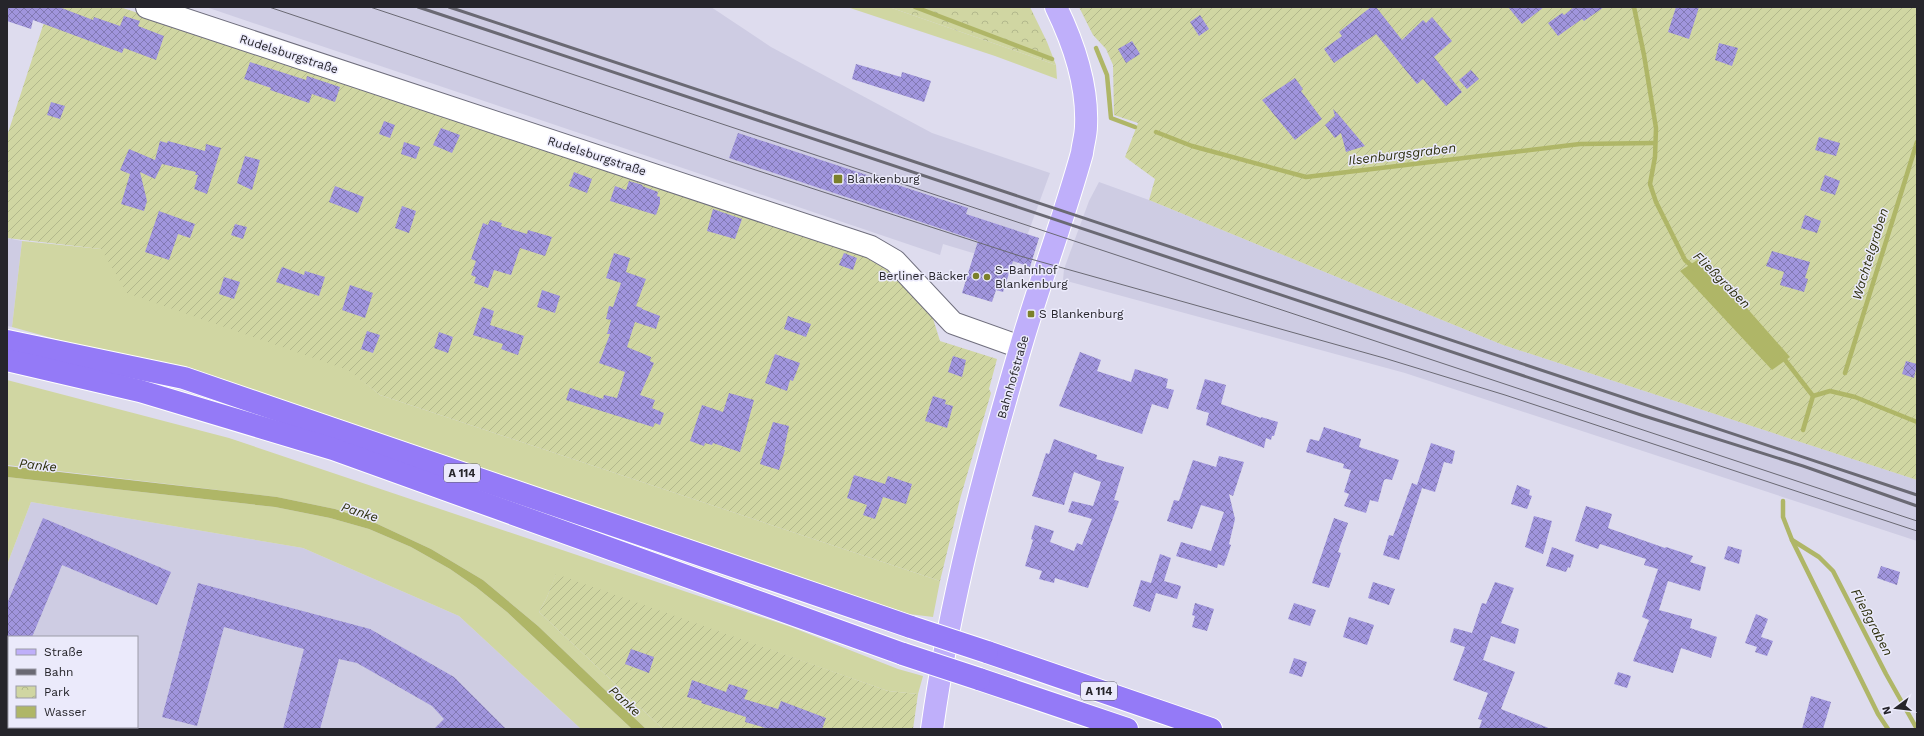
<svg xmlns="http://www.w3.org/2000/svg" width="1924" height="736" viewBox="0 0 1924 736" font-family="'Work Sans',sans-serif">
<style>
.built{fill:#cecce3}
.grass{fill:#d0d6a2}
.park{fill:url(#park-crowns)}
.garden{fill:url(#garden-furrows)}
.water{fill:#afb667}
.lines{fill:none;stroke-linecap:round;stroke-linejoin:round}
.stream{stroke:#afb667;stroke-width:4.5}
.building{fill:url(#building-cross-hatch)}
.minor-casing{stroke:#6f6e7d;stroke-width:24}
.major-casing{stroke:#fff;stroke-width:24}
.highway-casing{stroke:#fff;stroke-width:24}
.minor{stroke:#fff;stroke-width:22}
.major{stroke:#bfaffa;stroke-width:22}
.highway{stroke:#947af7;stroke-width:22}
.tram{stroke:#6a6973;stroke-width:1}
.rail{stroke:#6a6973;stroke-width:3}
.highway-bridge-casing{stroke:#fff;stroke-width:24;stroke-linecap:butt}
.highway-bridge{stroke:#947af7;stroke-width:22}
.poi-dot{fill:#7b802b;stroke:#ebeafb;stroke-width:1.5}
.labels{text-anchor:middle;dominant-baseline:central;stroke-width:3;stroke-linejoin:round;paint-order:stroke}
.shield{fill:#ebeafb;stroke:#616069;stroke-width:1}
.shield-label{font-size:11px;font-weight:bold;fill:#26252b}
.street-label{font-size:12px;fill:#26252b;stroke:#ebeafb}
.poi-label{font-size:12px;fill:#26252b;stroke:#ebeafb;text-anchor:start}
.water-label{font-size:13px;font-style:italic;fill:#2d2f0c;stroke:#ebeafb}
</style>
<defs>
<pattern id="park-crowns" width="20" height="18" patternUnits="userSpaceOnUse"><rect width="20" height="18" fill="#d0d6a2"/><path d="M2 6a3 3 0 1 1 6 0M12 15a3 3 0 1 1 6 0" fill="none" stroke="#b2b88c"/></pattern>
<pattern id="garden-furrows" width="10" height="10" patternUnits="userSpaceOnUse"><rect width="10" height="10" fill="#d0d6a2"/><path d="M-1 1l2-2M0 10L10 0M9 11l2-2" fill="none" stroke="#b2b88c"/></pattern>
<pattern id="building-cross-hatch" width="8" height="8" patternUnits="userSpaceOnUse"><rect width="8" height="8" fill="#a095dd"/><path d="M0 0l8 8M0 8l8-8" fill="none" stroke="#8279b3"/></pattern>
</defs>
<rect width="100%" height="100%" fill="#dedcee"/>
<g class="built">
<path d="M206 7H711L771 47 932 133 1050 173 1016 266 943 244 940 255Z"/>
<path d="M1099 182 1149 200 1503 345 1917 480V541L1405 373 1063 280 1064 269 1089 201Z"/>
<path d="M7 238 22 241 12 327 7 326Z"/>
<path d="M31 502 303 548 459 616 581 729H110L106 727H137V637H9V685H7V565Z"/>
</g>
<g class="grass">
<path d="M847 7H889L1056 65 1057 79 995 56Z"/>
<path d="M22 241 101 249 349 370 380 395 940 581 933 617 909 614 219 384 12 327Z"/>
<path d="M7 380 229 438 791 627 898 669 923 676 918 694 888 691 556 575 547 597 539 612 663 729H646L538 626 483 580 431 549 371 521 335 509 277 497 7 465Z"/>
<path d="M7 477 275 507 330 518 369 529 411 547 450 569 476 587 507 612 632 729H581L459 616 303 548 31 502 7 565Z"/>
</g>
<path class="park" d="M889 7H1030L1047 42 1056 65Z"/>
<g class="garden">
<path d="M49 7H120L870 258 901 280 930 309 940 341 997 359 989 389 991 393 960 499 940 581 380 395 348 370 127 293 101 249 7 238V136Z"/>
<path d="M1079 7H1917V480L1503 345 1149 200 1155 179 1125 157 1138 123 1114 115 1113 65 1106 49 1093 35Z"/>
<path d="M556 574 888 691 918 694 913 729H663L539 612 547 597Z"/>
</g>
<g class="water">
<path d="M1702 257 1790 357 1772 370 1680 271Z"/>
<path d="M7 466 277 497 335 509 371 521 431 549 483 580 538 626 646 729H632L507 612 476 587 450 569 411 547 369 529 330 518 275 507 7 477Z"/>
</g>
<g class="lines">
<g class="stream">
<path d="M915 7 1052 59"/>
<path d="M1634 7 1644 55 1656 128 1655 157 1650 184 1656 202 1685 260 1695 269"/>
<path d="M1096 48 1107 75 1111 118 1135 127"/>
<path d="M1156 132 1192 146 1306 177 1580 144 1655 143"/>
<path d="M1782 356 1813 396 1803 430"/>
<path d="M1845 373 1917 142"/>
<path d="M1813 396 1830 391 1855 397 1917 422"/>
<path d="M1783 501V517L1792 540 1878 714 1888 729"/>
<path d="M1792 540 1819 557 1833 571 1886 674 1917 729"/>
</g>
</g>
<g class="building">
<path d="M7 7H59L93 20 94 17 120 26 124 16 140 21 138 26 164 36 156 60 124 48 122 53 33 20 31 29 7 21Z"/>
<path d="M1371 7H1376L1402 40 1423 20 1426 23 1432 17 1452 41 1434 57 1462 92 1446 106 1423 79 1417 84 1376 34 1334 63 1324 49 1342 36 1339 32Z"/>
<path d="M1508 7H1544L1522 24Z"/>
<path d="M1572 7H1604L1584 21 1582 19 1558 36 1548 23 1562 13 1564 15 1573 8Z"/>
<path d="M1676 7H1699L1689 39 1668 32Z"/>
<path d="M1200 15 1209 29 1199 36 1190 22Z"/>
<path d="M1132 41 1140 54 1126 63 1118 49Z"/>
<path d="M1719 43 1738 48 1732 66 1715 60Z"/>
<path d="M250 62 306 80 307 76 340 87 335 102 312 94 309 103 270 90 271 88 244 79Z"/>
<path d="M856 64 901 77 902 72 931 81 924 102 852 79Z"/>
<path d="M1471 70 1479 79 1467 89 1459 80Z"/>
<path d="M1295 78 1303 89 1301 91 1322 119 1295 140 1262 100Z"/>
<path d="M51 102 65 106 60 119 47 115Z"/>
<path d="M1333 109 1338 114 1365 146 1346 152 1341 133 1335 138 1325 125 1335 116Z"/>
<path d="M384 121 395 125 390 138 379 134Z"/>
<path d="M441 128 460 135 452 153 433 145Z"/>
<path d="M738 133 968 208 966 214 1039 238 1030 267 1013 261 1003 292 996 290 992 302 962 293 978 241 729 158Z"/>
<path d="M1819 137 1840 143 1836 156 1815 150Z"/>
<path d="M160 141 167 143 168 141 205 151 206 144 221 148 207 194 194 189 198 175H195L196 172 162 164 155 179 140 172 147 201 144 211 121 204 130 174 120 170 129 149 155 160Z"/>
<path d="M404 142 420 147 416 159 401 154Z"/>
<path d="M245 156 260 160 252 190 237 183Z"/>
<path d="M574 172 592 179 587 193 569 186Z"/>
<path d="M1825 175 1840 181 1835 195 1820 190Z"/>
<path d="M629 181 643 185 642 186 658 192 657 196 660 197V203L656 215 610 201 615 186 626 190Z"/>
<path d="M335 186 364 197 358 213 329 202Z"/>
<path d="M402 206 416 211 409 233 395 228Z"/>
<path d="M713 209 742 219 735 239 707 231Z"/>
<path d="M159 211 195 224 190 238 178 234 169 260 145 252Z"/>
<path d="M1805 215 1821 221 1817 233 1801 228Z"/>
<path d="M490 220 502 223 501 226 527 234 528 230 552 237 545 256 520 248 511 275 494 270 488 288 474 283 476 277 471 275 476 261 471 259 483 223 488 225Z"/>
<path d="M235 224 247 227 243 239 231 235Z"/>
<path d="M1772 251 1810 262 1805 278 1808 279 1804 292 1780 285 1784 272 1766 266Z"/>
<path d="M614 253 630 258 626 272 646 279 636 306 642 308V309L660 316 656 329 635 322 627 347 651 357 650 361 654 363 640 395 655 400 652 408 664 413 660 425 655 423 653 427 566 400 570 388 603 399 604 395 617 398 625 372 599 363 610 334H607L611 320 606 319 609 306 613 307 621 283 606 278Z"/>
<path d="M844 253 857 258 853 270 839 265Z"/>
<path d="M282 267 304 275 305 271 325 277 319 296 276 282Z"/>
<path d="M224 277 240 282 234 299 219 294Z"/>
<path d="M350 285 373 293 365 318 342 310Z"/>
<path d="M542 290 560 296 555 313 537 307Z"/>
<path d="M482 307 494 311 490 325 524 336 518 355 501 349 503 344 473 335Z"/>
<path d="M788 316 811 324 806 337 784 329Z"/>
<path d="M367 331 380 335 373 353 361 349Z"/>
<path d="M439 332 453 337 448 353 434 348Z"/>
<path d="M1080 352 1101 360 1097 371 1131 382 1135 369 1168 379 1166 388 1174 390 1168 409 1152 404 1142 434 1059 406Z"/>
<path d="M775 354 800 363 793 381 790 380 787 391 765 383Z"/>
<path d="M953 356 966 360 962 377 948 372Z"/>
<path d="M1906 361 1917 364 1914 378 1902 374Z"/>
<path d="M1205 379 1226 385 1221 404 1261 418V417L1278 422 1274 436H1272L1271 440 1266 438 1264 448 1206 425 1209 413 1196 409Z"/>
<path d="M729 393 754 400 740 452 713 443 712 445 705 443 704 446 690 441 702 405 723 412Z"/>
<path d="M933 396 946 400 945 404 953 406 947 428 925 421Z"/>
<path d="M773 422 789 426 784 450H785L779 470 760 464Z"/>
<path d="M1324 427 1361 439 1359 447 1399 460 1392 480 1386 479 1384 480 1378 502 1370 500 1366 513 1344 506 1349 494 1344 492 1351 470 1343 468 1344 464 1306 452 1310 439 1319 441Z"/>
<path d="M1054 439 1097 455 1096 459 1124 467 1114 500 1119 501 1088 588 1055 578 1054 583 1039 579 1042 571 1025 566 1033 540 1031 539 1035 525 1054 531 1050 542 1074 551 1077 543 1082 545 1092 519 1068 512 1072 501 1093 506 1101 482 1074 472 1064 505 1032 496 1046 453 1049 454Z"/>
<path d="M1431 443 1455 451 1452 464 1444 462 1435 492 1422 488 1399 560 1383 555 1389 535 1393 536 1412 483 1417 485Z"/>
<path d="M1219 456 1244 462 1233 496 1229 494 1235 519 1229 544 1231 545 1224 566 1218 564 1217 568 1176 556 1181 542 1211 551 1224 512 1201 505 1192 529 1167 521 1174 500 1179 501 1193 460 1216 467Z"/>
<path d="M854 475 885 484 888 476 912 484 906 504 883 497 875 519 863 515 867 505 847 498Z"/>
<path d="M1517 485 1530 490 1529 495 1532 496 1527 509 1511 504Z"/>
<path d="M1586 506 1612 514 1608 528 1665 548 1666 547 1693 556 1690 562 1706 567 1700 591 1668 581 1659 610 1692 619 1690 628 1717 637 1711 658 1681 648 1673 673 1633 661 1649 620 1642 617 1658 569 1644 565 1646 559 1600 544 1598 549 1575 541Z"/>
<path d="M1534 516 1552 521 1543 554 1525 547Z"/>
<path d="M43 518 171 572 157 605 62 565 32 637H7V604Z"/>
<path d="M1334 518 1348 523 1338 552 1341 553 1329 588 1312 583Z"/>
<path d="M1728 546 1742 550 1739 564 1724 559Z"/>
<path d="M1552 547 1574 555 1570 568 1568 567 1566 572 1546 566Z"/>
<path d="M1160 554 1171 558 1164 581 1181 586 1177 599 1156 593 1150 612 1133 606 1141 580 1151 583Z"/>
<path d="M1881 566 1900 572 1897 585 1877 578Z"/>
<path d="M1373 582 1395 589 1389 605 1368 598Z"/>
<path d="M1495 582 1514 588 1501 623 1519 629 1515 644 1491 636 1483 660 1515 672 1501 709 1551 729H1479L1482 720 1478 719 1488 693 1453 680 1465 647 1450 642 1454 628 1472 633 1482 603 1486 604Z"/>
<path d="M198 583 370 629 454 677 506 729H434L444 719 432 706 357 663 339 659 320 729H283L304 649 224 627 197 726 162 717Z"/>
<path d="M1195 603 1214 609 1207 631 1192 627 1195 616 1192 615Z"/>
<path d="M1294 603 1316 610 1310 626 1288 619Z"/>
<path d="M1756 614 1768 619 1761 637 1773 641 1767 656 1755 652 1757 647 1745 643Z"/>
<path d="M1349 617 1374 625 1367 645 1343 637Z"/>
<path d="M631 649 654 657 649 673 625 664Z"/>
<path d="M1294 658 1307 662 1302 677 1289 673Z"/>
<path d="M1618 672 1631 676 1627 688 1614 684Z"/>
<path d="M692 680 726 692 729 684 748 690 744 699 778 709 781 701 826 718 822 729H769L745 722 746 717 701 703 702 701 687 697Z"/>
<path d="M1811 696 1831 702 1823 729H1802Z"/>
</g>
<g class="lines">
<g class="minor-casing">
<path id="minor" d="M147 7 871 247 895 261 953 323 1020 347"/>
</g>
<g class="major-casing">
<path id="major" d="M932 729C950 599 984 472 1021 346 1040 281 1064 218 1082 153 1083 144 1086 135 1086 126 1088 84 1074 44 1056 7"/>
</g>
<g class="highway-casing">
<g id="highway">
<path d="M7 341 184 378 911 627"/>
<path d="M7 360 140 391 333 449 903 654"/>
<path d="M987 652 1211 729"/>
<path d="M979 679 1127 729"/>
</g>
</g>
<use href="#minor" class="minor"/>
<use href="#major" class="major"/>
<use href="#highway" class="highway"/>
<g class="tram">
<path d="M269 7 728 161 1020 256 1384 358 1505 395 1917 531"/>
<path d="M370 7 1917 521"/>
</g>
<g class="rail">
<path d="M418 7 1641 415 1803 466 1917 506"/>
<path d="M449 7 1917 495"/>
</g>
<g class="highway-bridge-casing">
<g id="highway-bridge">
<path d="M911 627 987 652"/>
<path d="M903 654 979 679"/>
</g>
</g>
<use href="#highway-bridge" class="highway-bridge"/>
</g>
<g class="poi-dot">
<rect x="833" y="174" width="10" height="10" rx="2"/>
<circle cx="976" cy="276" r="4"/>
<circle cx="987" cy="277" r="4"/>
<rect x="1027" y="310" width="8" height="8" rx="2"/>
</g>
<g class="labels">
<g class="shield">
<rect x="444" y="464" width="36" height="18" rx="3"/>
<rect x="1081" y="682" width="36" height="18" rx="3"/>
</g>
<g class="shield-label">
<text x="462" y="473">A 114</text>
<text x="1099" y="691">A 114</text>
</g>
<g class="street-label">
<text transform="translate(289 54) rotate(18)">Rudelsburgstraße</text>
<text transform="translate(597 156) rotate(18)">Rudelsburgstraße</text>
<text transform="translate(1013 377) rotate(-74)">Bahnhofstraße</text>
</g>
<g class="poi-label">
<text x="847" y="179">Blankenburg</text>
<text x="995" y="270">S-Bahnhof<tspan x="995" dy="14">Blankenburg</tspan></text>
<text x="968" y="276" text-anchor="end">Berliner Bäcker</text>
<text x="1039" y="314">S Blankenburg</text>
</g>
<g class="water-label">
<text transform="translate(1402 154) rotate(-7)">Ilsenburgsgraben</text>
<text transform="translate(1870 254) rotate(-73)">Wachtelgraben</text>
<text transform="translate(1722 280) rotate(45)">Fließgraben</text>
<text transform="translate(38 465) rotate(6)">Panke</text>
<text transform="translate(360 512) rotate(18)">Panke</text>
<text transform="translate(1872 622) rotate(62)">Fließgraben</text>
<text transform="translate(625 701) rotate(43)">Panke</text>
</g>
</g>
<rect width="1924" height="736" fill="none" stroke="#26252b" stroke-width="16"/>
<rect x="8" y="636" width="130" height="92" fill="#ebeafb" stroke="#9c9ba8"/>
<rect x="16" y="649" width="20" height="6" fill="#bfaffa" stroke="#9c9ba8"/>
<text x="44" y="656" font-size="12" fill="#26252b">Straße</text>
<rect x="16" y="669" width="20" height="6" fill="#6a6973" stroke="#9c9ba8"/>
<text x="44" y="676" font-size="12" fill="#26252b">Bahn</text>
<rect x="16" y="686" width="20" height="12" fill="url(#park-crowns)" stroke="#9c9ba8"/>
<text x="44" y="696" font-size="12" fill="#26252b">Park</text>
<rect x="16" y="706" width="20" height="12" fill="#afb667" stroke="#9c9ba8"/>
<text x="44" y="716" font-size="12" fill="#26252b">Wasser</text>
<g transform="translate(1896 708) rotate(255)" stroke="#ebeafb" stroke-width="3" paint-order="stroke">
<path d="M0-3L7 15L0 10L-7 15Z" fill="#26252b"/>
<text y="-6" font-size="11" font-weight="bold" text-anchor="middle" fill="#26252b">N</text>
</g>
</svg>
